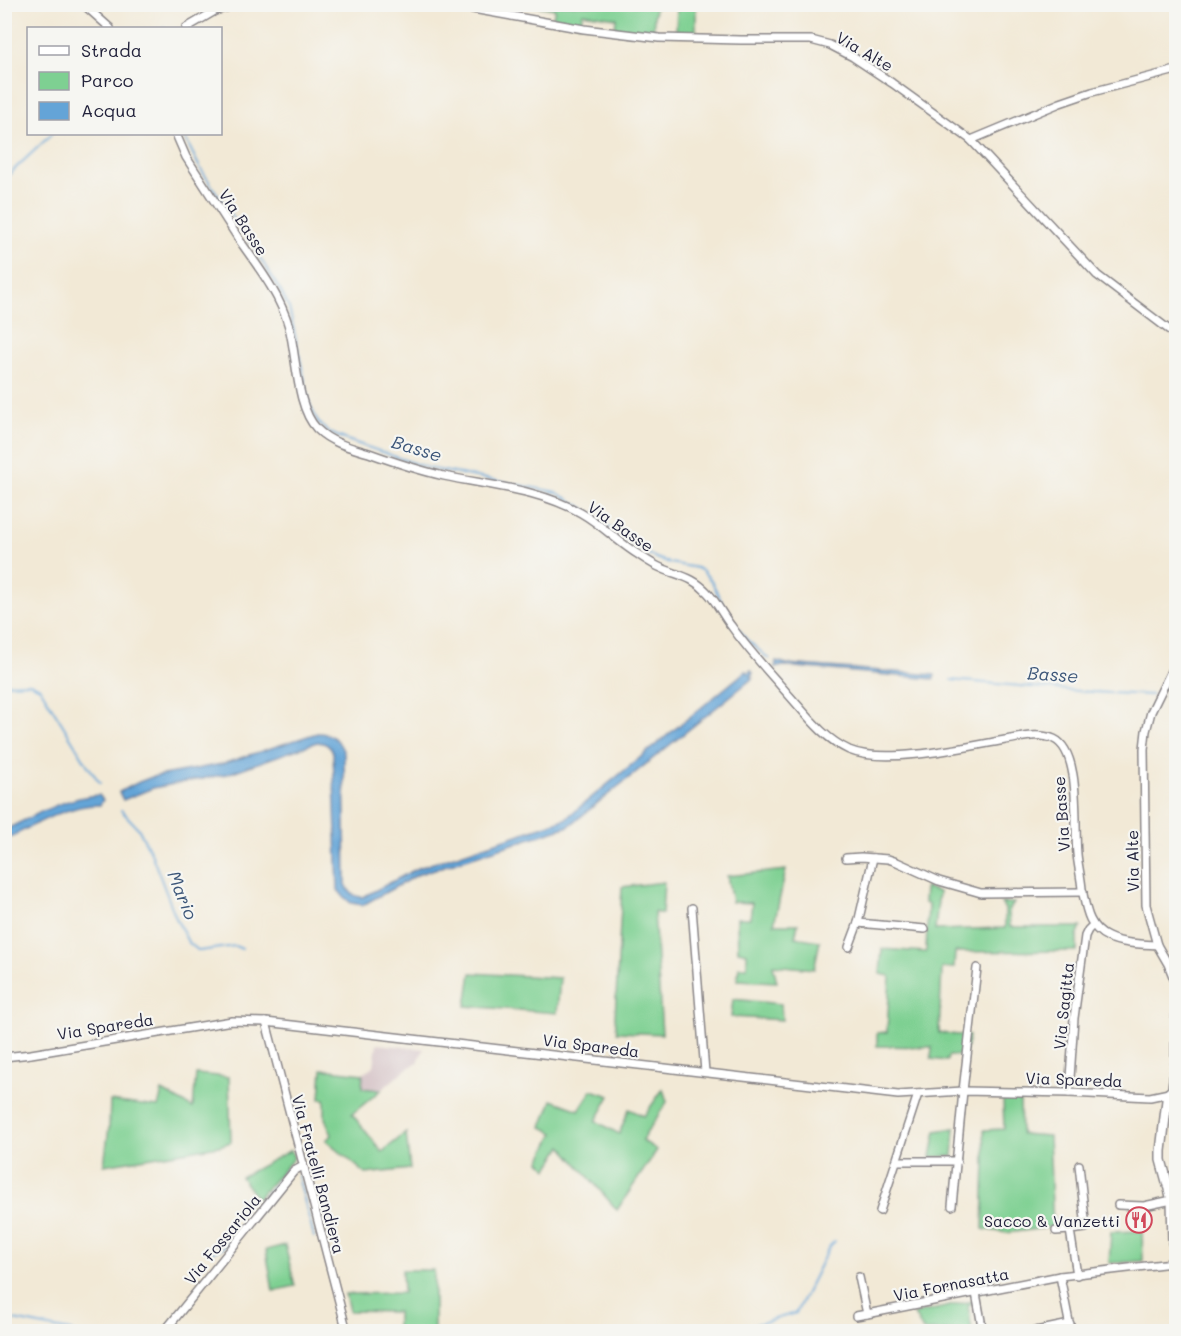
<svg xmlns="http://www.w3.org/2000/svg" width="1181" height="1336" viewBox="0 0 1181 1336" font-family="Mali,sans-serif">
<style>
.industrial{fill:#d2bec2}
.green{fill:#7ed092;stroke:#507966;stroke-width:1.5}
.water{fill:#64a4d7;stroke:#436389;stroke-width:1.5}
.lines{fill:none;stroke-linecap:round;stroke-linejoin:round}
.stream{stroke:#64a4d7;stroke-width:2}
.street-casing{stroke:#8a8688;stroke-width:10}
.secondary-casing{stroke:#8a8688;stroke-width:12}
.street{stroke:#fff;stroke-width:7}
.secondary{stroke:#fff;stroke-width:9}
.labels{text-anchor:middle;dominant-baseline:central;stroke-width:4.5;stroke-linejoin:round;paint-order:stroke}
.street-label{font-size:16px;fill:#22223b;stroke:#f6f6f2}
.poi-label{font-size:16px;fill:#22223b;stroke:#f6f6f2;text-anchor:end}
.water-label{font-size:18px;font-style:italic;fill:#3c5679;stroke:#f6f6f2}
</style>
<rect width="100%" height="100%" fill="#f6f6f2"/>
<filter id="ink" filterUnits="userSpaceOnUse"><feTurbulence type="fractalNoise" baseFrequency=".0167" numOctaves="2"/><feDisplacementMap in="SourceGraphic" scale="12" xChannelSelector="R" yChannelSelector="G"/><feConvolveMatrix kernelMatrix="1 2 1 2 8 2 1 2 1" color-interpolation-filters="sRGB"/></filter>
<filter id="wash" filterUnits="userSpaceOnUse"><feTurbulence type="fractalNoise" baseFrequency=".008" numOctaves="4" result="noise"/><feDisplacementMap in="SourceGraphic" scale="24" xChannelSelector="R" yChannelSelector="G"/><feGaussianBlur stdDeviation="1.35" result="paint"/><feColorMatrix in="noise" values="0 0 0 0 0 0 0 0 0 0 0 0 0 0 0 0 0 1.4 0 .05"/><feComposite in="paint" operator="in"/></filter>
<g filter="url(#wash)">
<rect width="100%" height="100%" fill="#f2e9d6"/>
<path class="industrial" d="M377 1044 424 1049 418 1062 405 1070 381 1090 362 1089 363 1074 374 1066Z"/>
<g class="green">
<path d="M531 5H655L653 33 615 29 616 18 583 13 580 24 552 20 555 9Z"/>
<path d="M677 5H696V33H676Z"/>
<path d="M786 870 774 924H798L795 937 820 941 814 969 773 965 777 982 737 980 739 967H747V953L738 951 737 918H750L752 903 732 902 727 876Z"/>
<path d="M664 882 662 914 654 912 662 1034 617 1032 615 1017 622 887Z"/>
<path d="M925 887 939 892 935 930 1005 928V909L1001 903H1014L1009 911 1010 927H1081L1077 937V951L955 952 954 968H942L939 1033 969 1036 965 1055 948 1056 947 1061 931 1059 932 1047 877 1046V1033L887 1032 890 976 880 974 882 949 926 952 928 904 924 903Z"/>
<path d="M471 973 560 978 557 1013 466 1006Z"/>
<path d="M733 999 781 1004 782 1020 731 1017Z"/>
<path d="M322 1069 363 1074 362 1088 381 1090 352 1114 382 1152 406 1133 410 1169 366 1174 326 1140 332 1135 325 1118V1099H320Z"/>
<path d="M196 1074 229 1077 231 1142 219 1146 104 1165 109 1127 110 1101 158 1107 162 1091 193 1108Z"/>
<path d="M663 1089 667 1102 642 1140 657 1150 617 1210 562 1146 548 1169 540 1161 554 1133 542 1127 552 1100 579 1110 592 1090 610 1096 596 1121 619 1134 629 1109 644 1116Z"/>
<path d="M1003 1098 1020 1099 1021 1134 1049 1136 1053 1227 1007 1233 983 1229 985 1160 984 1130 1004 1129Z"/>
<path d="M955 1128 953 1156 931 1157 936 1131Z"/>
<path d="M291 1150 294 1158 257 1199 241 1177Z"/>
<path d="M1142 1231 1143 1261 1109 1263 1111 1232Z"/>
<path d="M285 1245 295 1286 273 1291 266 1250Z"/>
<path d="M402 1270H434V1331H397V1312L349 1311 345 1294 403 1293Z"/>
<path d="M972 1301 971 1304 968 1305 972 1331H923L914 1314Z"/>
</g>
<g class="water">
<path d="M776 661 787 664 935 675 934 679 783 666 775 668Z"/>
<path d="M751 670 753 673 751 676 753 678 569 826 419 874 363 905 351 903 344 897 338 890 333 752C329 745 326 743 317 742L227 774 153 788 123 800 119 792 139 782 152 777 222 764 317 733C332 733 340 740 344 754L346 884C349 892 353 897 363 897L418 868 565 819 746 671 748 673Z"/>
<path d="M99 795 103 800 100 805C70 803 31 827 5 840V830C35 815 65 797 99 795Z"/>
</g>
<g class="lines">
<g class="stream">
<path d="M163 28H164"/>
<path d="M183 134 200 168 257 253 281 292 289 308 310 405 318 422 328 432 347 440 428 468 556 492 579 505 638 549 656 558 670 563 697 568 703 571 712 582 726 611 746 639 769 659"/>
<path d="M4 179 52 134"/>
<path d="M951 680 1090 692 1152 695"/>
<path d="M4 684 30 683 40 688 88 766 100 783"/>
<path d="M1165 696 1176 697"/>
<path d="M121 810 138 828 151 853 176 918 188 942 199 951 235 946 242 949"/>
<path d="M298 1176 314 1237"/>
<path d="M209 1252 218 1250 223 1247 288 1169"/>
<path d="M4 1318 74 1332"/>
<path d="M729 1332 796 1313 829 1247 835 1241"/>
</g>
</g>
</g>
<g filter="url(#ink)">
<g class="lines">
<g class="street-casing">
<g id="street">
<path d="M83 4 110 28"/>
<path d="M445 4 584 29 659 38 741 40H811L830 45 853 57 892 83 971 140 1097 275 1176 335"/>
<path d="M186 28 215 11 239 4"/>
<path d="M176 134 186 157C204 185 222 213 240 241 259 268 280 295 289 327 297 357 296 407 317 429 331 443 352 448 369 453 394 462 418 470 444 476 491 486 539 489 581 513 602 525 619 543 639 555 645 559 651 563 657 566 677 576 691 575 707 592 717 602 723 616 732 627 748 650 768 671 787 693 806 714 823 738 849 750 884 765 966 747 1005 740 1021 738 1038 732 1054 739 1082 752 1074 826 1077 854 1078 865 1081 877 1082 889 1086 908 1088 928 1108 937 1122 944 1141 944 1157 945"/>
<path d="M971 140 1060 103 1092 92 1176 70"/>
<path d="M846 858 861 857 888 859 897 862 939 881 981 893 1083 892"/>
<path d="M692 908 705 1072"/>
<path d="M858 923 925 929"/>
<path d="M849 947 858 923 873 858"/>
<path d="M266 1022 347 1332"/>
<path d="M4 1057 31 1054 232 1021 266 1022 898 1095 963 1091 1069 1093 1150 1097 1169 1093 1172 1088 1175 1062 1176 1004 1174 979 1168 964 1157 945 1146 905 1144 749 1146 731 1151 712 1176 661"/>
<path d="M1069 1093 1074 1018 1085 936 1088 930 1093 925"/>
<path d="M897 1161H957"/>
<path d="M1118 1205 1144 1206 1172 1200"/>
<path d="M952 1206 963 1091 977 968"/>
<path d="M880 1211 918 1094"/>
<path d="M1056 1231 1070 1230"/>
<path d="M1077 1275 1070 1230 1086 1228 1079 1165"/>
<path d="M1060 1276 1071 1332"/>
<path d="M859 1277 867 1314 1060 1276 1172 1263 1176 1261"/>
<path d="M976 1293 983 1332"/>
<path d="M856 1316 867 1314"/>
<path d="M1036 1331 1070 1324"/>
<path d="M164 1332 294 1171 303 1166"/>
</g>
</g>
<g class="secondary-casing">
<path id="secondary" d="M1176 1090 1169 1093 1167 1100 1161 1151V1160L1172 1200 1173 1242 1176 1253"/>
</g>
<use href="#street" class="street"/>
<use href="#secondary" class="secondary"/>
</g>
</g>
<defs>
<g id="restaurant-ring" transform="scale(1.35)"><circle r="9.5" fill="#f6f6f2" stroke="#d1495b" stroke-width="1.5"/><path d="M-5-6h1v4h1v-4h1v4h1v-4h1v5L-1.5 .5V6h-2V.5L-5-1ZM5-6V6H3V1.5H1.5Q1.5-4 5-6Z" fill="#d1495b"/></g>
</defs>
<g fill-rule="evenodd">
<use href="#restaurant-ring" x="1139" y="1220"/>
</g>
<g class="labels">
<g class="street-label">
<text transform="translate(865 51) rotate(30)">Via Alte</text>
<text transform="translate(244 222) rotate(57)">Via Basse</text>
<text transform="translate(621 526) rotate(35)">Via Basse</text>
<text transform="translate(1061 814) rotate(-94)">Via Basse</text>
<text transform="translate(1132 861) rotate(-91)">Via Alte</text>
<text transform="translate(1063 1006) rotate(-84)">Via Sagitta</text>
<text transform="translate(105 1026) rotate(-9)">Via Spareda</text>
<text transform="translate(591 1045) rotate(7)">Via Spareda</text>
<text transform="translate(1074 1079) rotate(2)">Via Spareda</text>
<text transform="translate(319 1174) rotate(75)">Via Fratelli Bandiera</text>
<text transform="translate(222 1239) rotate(-51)">Via Fossariola</text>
<text transform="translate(951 1284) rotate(-11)">Via Fornasatta</text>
</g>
<g class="poi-label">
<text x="1120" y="1220">Sacco &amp; Vanzetti</text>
</g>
<g class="water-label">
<text transform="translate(417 448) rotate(17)">Basse</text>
<text transform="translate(1053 674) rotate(4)">Basse</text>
<text transform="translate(183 895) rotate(68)">Mario</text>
</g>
</g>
<rect width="1181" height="1336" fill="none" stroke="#f6f6f2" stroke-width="24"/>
<rect x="27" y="27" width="195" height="108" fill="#f6f6f2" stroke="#a1a1a9" stroke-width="1.5"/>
<rect x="39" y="46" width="30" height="9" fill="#ffffff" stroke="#a1a1a9" stroke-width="1.5"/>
<text x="81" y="57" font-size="18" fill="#22223b">Strada</text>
<rect x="39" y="72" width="30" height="18" fill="#7ed092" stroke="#a1a1a9" stroke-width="1.5"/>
<text x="81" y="87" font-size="18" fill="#22223b">Parco</text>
<rect x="39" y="102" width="30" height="18" fill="#64a4d7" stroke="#a1a1a9" stroke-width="1.5"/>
<text x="81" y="117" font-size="18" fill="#22223b">Acqua</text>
</svg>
